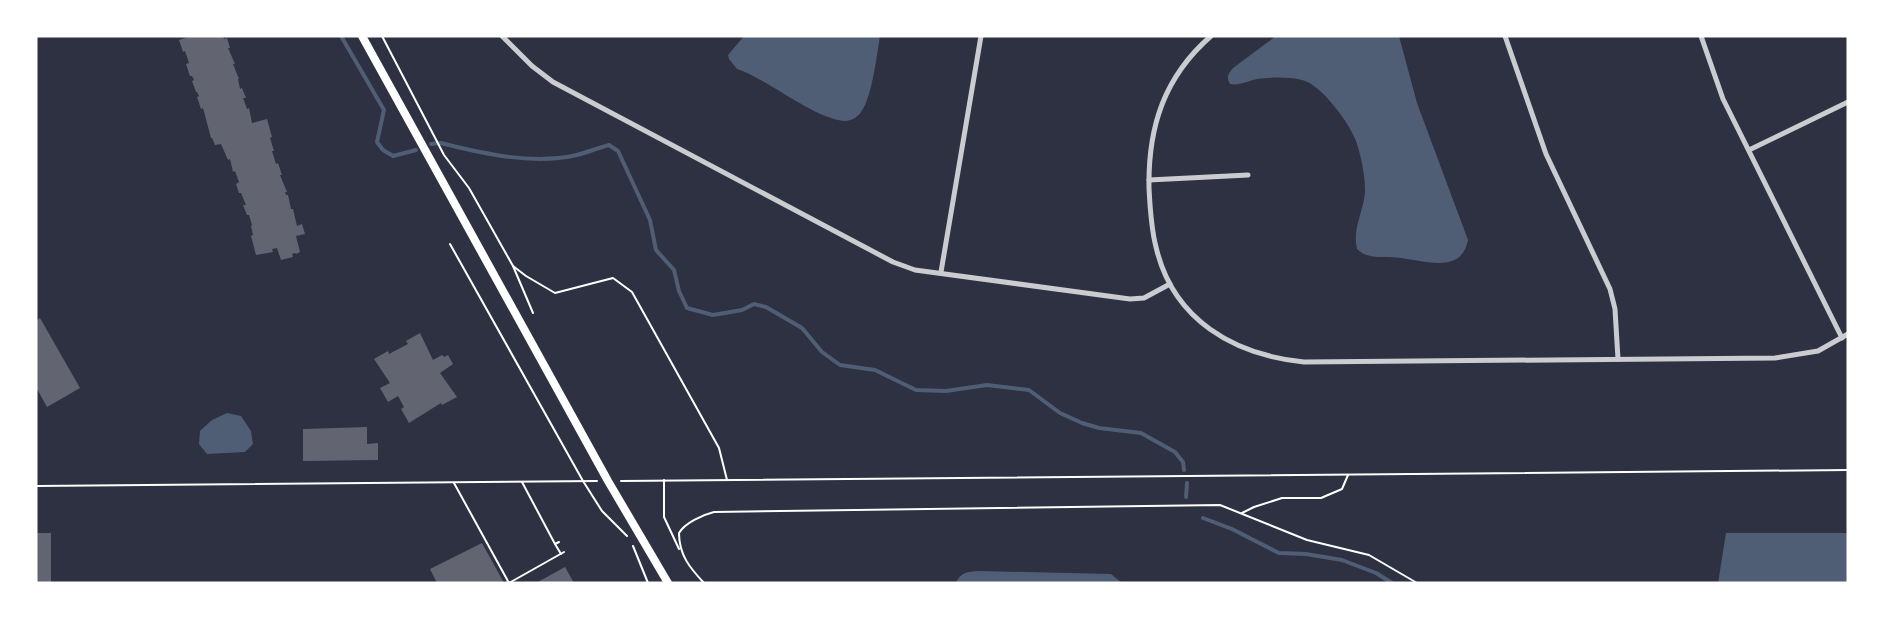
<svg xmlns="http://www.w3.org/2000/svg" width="1884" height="619" viewBox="0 0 1884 619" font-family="'Space Grotesk',sans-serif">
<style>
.water{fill:#4f5d75}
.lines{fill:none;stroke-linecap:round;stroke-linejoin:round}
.stream{stroke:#4f5d75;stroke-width:4}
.building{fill:#626471}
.path{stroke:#fff;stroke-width:2}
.minor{stroke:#caccd0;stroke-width:5}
.secondary{stroke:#fff;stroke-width:8}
</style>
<rect width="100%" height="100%" fill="#2d3142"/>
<g class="water">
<path d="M744 36H880C877 54 872 98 861 112 858 117 851 121 845 121 814 119 768 79 737 69L729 59 728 55Z"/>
<path d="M1276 36H1399L1417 103 1468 240C1466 249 1462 258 1452 261 1436 266 1418 260 1401 258 1389 256 1376 259 1364 254 1362 253 1358 250 1357 249 1352 228 1364 211 1365 191 1365 174 1361 156 1356 141 1350 124 1321 84 1302 80 1289 77 1270 77 1257 79 1248 81 1239 86 1230 84 1226 77 1228 74 1233 68Z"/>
<path d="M227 413 241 416 251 431 253 444 245 452 207 454 199 444 200 431 212 420Z"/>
<path d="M1726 533H1848V583H1718Z"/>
<path d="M978 571 1111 574 1122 583H956C960 572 968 572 978 571Z"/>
</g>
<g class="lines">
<g class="stream">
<path d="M341 36 384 110 377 142 383 150 393 156 416 150"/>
<path d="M431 144 441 143C484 154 533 165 577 155 588 152 598 148 609 145L618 151 650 220 656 250 674 270 679 291 687 308 713 315 742 310 754 304 766 307 802 328 822 352 840 365 875 370 916 390 946 391 987 385 1029 390 1060 413 1082 423 1099 428 1141 433 1175 452 1183 462 1184 470"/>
<path d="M1186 497 1187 483"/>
<path d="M1203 518 1232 529 1279 553 1306 554 1342 560 1376 573 1392 583"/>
</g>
</g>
<g class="building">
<path d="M191 36H223L224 39 227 38 230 48H228L235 64H233L239 79H238L240 89 242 88 246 98H243L247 109 249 108 252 123 267 119 272 137 270 138 274 151H272L276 164 278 163 282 175H280L287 192H285L286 195H288L291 209H293L297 226 302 224 305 234 296 236 300 252 296 254 295 253 292 254 293 257 281 260 277 248 272 249 273 252 256 255 251 236 253 235 251 226 252 225 249 215H247L243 205H246L241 193H239L236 184 239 182 235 171 233 172 230 159 228 160 221 144 215 145 212 138H211L203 108 201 109 197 97 199 96 197 92H196L192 81 194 80 192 76H190L186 64 189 63 185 51 183 52 179 40Z"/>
<path d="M40 318 80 388 47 407 36 387V321Z"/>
<path d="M420 333 433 360 442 355 444 357 448 355 453 364 440 373 457 397 442 405 441 403 409 423 401 409 404 407 398 396 388 402 380 388 390 383 374 359 388 351 389 354 408 344 406 341Z"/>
<path d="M367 427V444L378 443V460L303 461V429Z"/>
<rect x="36" y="533" width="15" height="50"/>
<path d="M482 543 504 583H437L430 569Z"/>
<path d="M565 567 574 583H536Z"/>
</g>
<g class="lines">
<g class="path">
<path d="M382 36 444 155 469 188 513 266 533 313"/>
<path d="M450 244 583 481 602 511 627 536"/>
<path d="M513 266 526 276 555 293 613 278 632 292 719 448 727 480"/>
<path d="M664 480V517L679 549"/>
<path d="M621 481 1848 470"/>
<path d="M522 482 555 544 559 542"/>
<path d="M454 483 509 583"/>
<path d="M36 486 597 481"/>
<path d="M1242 513 1254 507 1282 498H1321L1342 489 1348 475"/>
<path d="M555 544 561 554"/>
<path d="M633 546 648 583"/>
<path d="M509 583 564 552"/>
<path d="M704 583C690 568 679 555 679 533 685 523 702 515 714 512L1220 505 1307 540 1369 555 1417 583"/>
</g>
<g class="minor">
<path d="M502 36 532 66 553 82 893 262 915 270 1130 299 1144 298 1170 284"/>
<path d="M1211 36C1164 77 1148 127 1149 188 1150 208 1151 228 1156 247 1173 320 1234 355 1304 362L1775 358 1818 351 1848 334"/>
<path d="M1505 36 1546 154 1610 289 1615 309 1618 359"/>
<path d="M1701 36 1723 99 1842 338"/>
<path d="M1749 150 1848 102"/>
<path d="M1149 180 1248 175"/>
<path d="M941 272 981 36"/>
</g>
<path class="secondary" d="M362 36 608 481 668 583"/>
</g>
<rect width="1884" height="619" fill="none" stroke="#ffffff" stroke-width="75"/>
</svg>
